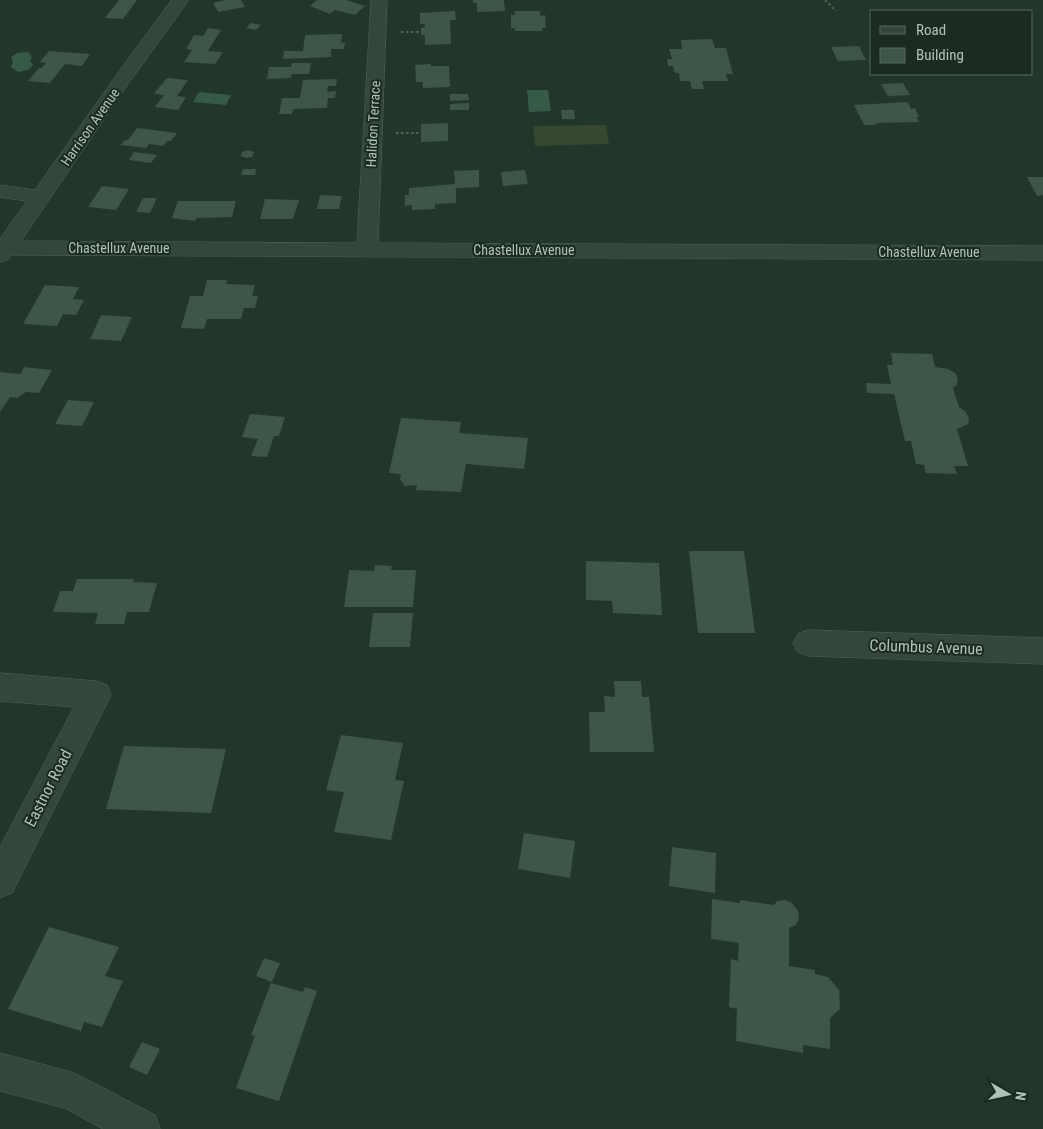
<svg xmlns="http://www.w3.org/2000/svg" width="1043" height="1129" viewBox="0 0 1043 1129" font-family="'Roboto Condensed',sans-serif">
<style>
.green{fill:#384730}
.water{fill:#365b45}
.building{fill:#3e5648}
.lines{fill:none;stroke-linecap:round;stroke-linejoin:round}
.minor-casing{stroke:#53645a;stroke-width:1}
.path{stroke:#536552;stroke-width:2;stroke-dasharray:2.5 2.5;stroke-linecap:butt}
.minor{fill:#35473c;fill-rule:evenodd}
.labels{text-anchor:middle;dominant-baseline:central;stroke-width:4;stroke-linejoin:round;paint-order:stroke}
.far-street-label{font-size:14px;fill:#b0c3b8;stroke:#1b2b21}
.street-label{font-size:16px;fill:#b0c3b8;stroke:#1b2b21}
</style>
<rect width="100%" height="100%" fill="#22362a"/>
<path class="green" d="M606 125 609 144 535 146 533 126Z"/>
<g class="water">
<path d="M28 52 32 57 30 61 33 65 28 70 18 72 11 67 13 62 11 57 17 53Z"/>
<path d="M527 90H548L551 111 529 112Z"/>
<path d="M199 92 231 95 226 105 193 102Z"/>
</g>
<g class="building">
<path d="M119 0H137L123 19 105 18Z"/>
<path d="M225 0H241L245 7 218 12 213 3Z"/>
<path d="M317 0H346L365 6 355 15 335 10 330 14 310 6Z"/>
<path d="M473 0H504L505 11 477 12V3H473Z"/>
<path d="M455 11 456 20H450L451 44 425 45V35H421V28L425 27V24H420V13Z"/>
<path d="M514 11H540V16L545 15 546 28H542V31H515V28H511V15H515Z"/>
<path d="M251 23 261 25 256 30 246 28Z"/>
<path d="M208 28 221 30 208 51 223 52 215 64 184 62 192 50 186 49 194 35 203 36Z"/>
<path d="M342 34 341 43 345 42 344 49H331V57L283 59 284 51H303L305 35Z"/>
<path d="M712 39 715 48H726L733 74H726L728 81H702L704 89H692L690 81H680L679 73H675L673 66H668L667 59H672L669 49H682L681 40Z"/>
<path d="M859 46 866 60 838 61 831 47Z"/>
<path d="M49 51 90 54 82 66 65 64 50 83 28 81 39 68H42L46 63 40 62Z"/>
<path d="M292 63H311L309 74H292L291 78 267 79 269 67H291Z"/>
<path d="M431 64V66H449L450 87 423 88V82H416L415 65Z"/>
<path d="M167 78 188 80 177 96 186 97 178 110 155 107 164 95 155 94V92Z"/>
<path d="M337 79 336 86H328L327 92 336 91 335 98H328L327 108 293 109 292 114H279L282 98H300L303 80Z"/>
<path d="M903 83 910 95 888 96 881 84Z"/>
<path d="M450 94H468L469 100 450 101Z"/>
<path d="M908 102 911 109 915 108 919 117H916L919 122 876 123 877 125H864L854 105Z"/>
<path d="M469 103V110H450V104Z"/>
<path d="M561 110H574L575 119H562Z"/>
<path d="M448 123V141L421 142V124Z"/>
<path d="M137 128 177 133 171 141H167L163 146 149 144 146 148 121 145 125 140H128Z"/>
<path d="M248 150 254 152 252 157 246 158 241 156 242 152Z"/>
<path d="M134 152 157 155 151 163 129 160Z"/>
<path d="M243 169H256L255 175H241Z"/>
<path d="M479 170V187L456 188V203L435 204V209L412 210V205L405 206V195H409V188L455 184 454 171Z"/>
<path d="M525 170 528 184 503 186 501 172Z"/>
<path d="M1027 177H1043V195L1037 196Z"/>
<path d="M102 186 129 189 116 210 88 207Z"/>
<path d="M320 195 342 196 339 209H317Z"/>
<path d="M143 198H157L150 213 136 212Z"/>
<path d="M265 199 299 200 293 219H260Z"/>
<path d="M178 201H236L232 217 196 218 195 221 172 218Z"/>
<path d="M207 280H227L226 284 255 285 252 296H258L255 308H244L241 319H207L204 329 181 328 190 296H203Z"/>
<path d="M45 285 79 287 73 299 84 300 76 315 63 314 57 326 23 324Z"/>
<path d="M101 315 132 317 121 341 90 339Z"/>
<path d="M891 353 932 354 935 367 948 369 955 373 958 379 957 385 953 388 959 407 965 411 969 418 968 424 957 429 968 466H954L957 474 926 473 924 465 916 464 911 441H905L894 394 867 393 866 383 891 384 887 365H893Z"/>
<path d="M24 367 52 370 39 393 26 392 17 398 10 397 0 412V372L21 374Z"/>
<path d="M68 400 94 402 82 426 55 424Z"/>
<path d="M250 414 285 417 279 436H274L267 457 251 456 258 439 242 437Z"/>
<path d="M401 418 461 422 459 433 528 438 524 469 466 464 461 492 416 490 417 485 405 486 400 479 401 474 389 473Z"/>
<path d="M689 551H744L755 633H698Z"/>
<path d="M586 561 659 563 662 615 613 613 612 601 586 600Z"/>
<path d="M375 565 392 566 391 570H416L413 607H344L349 570 374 571Z"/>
<path d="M77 579H134L133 582 157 583 149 612H127L124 624H95L98 613 53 612 60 591H73Z"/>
<path d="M373 613H413L410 647H369Z"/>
<path d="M614 681H641L642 697H649L654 752H590L589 712H605L604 696 615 697Z"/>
<path d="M341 735 403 743 395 780 404 781 391 840 334 832 344 792 326 790Z"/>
<path d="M124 746 226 749 211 813 106 809Z"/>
<path d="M524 833 575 841 570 878 518 869Z"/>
<path d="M672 847 716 853 715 893 669 886Z"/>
<path d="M712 899 740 903V900L774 905 777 901 785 900 792 903 798 911 799 918 796 925 789 928V966L815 970V974L828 977 839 990 840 1009 830 1018V1049L803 1045V1053L736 1041 737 1009 729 1007 731 959 738 961 739 943 711 939Z"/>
<path d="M49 927 119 947 105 976 123 981 102 1027 84 1022 81 1031 8 1009Z"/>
<path d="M264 958 280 963 272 982 256 976Z"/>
<path d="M271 983 303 992 305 987 317 991 279 1101 236 1088 255 1036 251 1035Z"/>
<path d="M142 1042 160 1049 147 1075 129 1067Z"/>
</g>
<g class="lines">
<g class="minor-casing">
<g id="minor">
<path d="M172 0H189L123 91 21 241 357 243 371 0H387L378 243 1043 246V260L11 255 8 260 0 262V239L27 201 0 197V185L35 190 110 84Z"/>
<path d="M808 630 1043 638V664L808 656 798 652 793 643 798 634Z"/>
<path d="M0 673 96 681 107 685 111 695 12 893 0 898V847L74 707 0 701Z"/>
<path d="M0 1053 71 1072 84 1078 155 1115 160 1129H103L65 1108 0 1091Z"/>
</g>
</g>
<g class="path">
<path d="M825 0 836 11"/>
<path d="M401 32H419"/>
<path d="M396 133H420"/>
</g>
<use href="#minor" class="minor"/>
</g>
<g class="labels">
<g class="far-street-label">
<text transform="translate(373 124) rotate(-87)">Halidon Terrace</text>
<text transform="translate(90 127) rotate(-55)">Harrison Avenue</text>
<text x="119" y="248">Chastellux Avenue</text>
<text x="524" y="250">Chastellux Avenue</text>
<text x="929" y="252">Chastellux Avenue</text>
</g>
<g class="street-label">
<text transform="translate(926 647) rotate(2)">Columbus Avenue</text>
<text transform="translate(48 788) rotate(-63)">Eastnor Road</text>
</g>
</g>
<rect x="870" y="10" width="162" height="65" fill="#1b2b21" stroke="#57685d"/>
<rect x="880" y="26" width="25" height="8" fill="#35473c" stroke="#57685d"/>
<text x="916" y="35" font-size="15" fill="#b0c3b8">Road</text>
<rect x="880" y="48" width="25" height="15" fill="#3e5648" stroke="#57685d"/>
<text x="916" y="60" font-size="15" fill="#b0c3b8">Building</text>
<g transform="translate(1008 1094) rotate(99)" stroke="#1b2b21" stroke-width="4" paint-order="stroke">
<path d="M0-4L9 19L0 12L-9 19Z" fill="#b0c3b8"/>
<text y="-8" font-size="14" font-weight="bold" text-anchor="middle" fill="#b0c3b8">N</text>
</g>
</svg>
